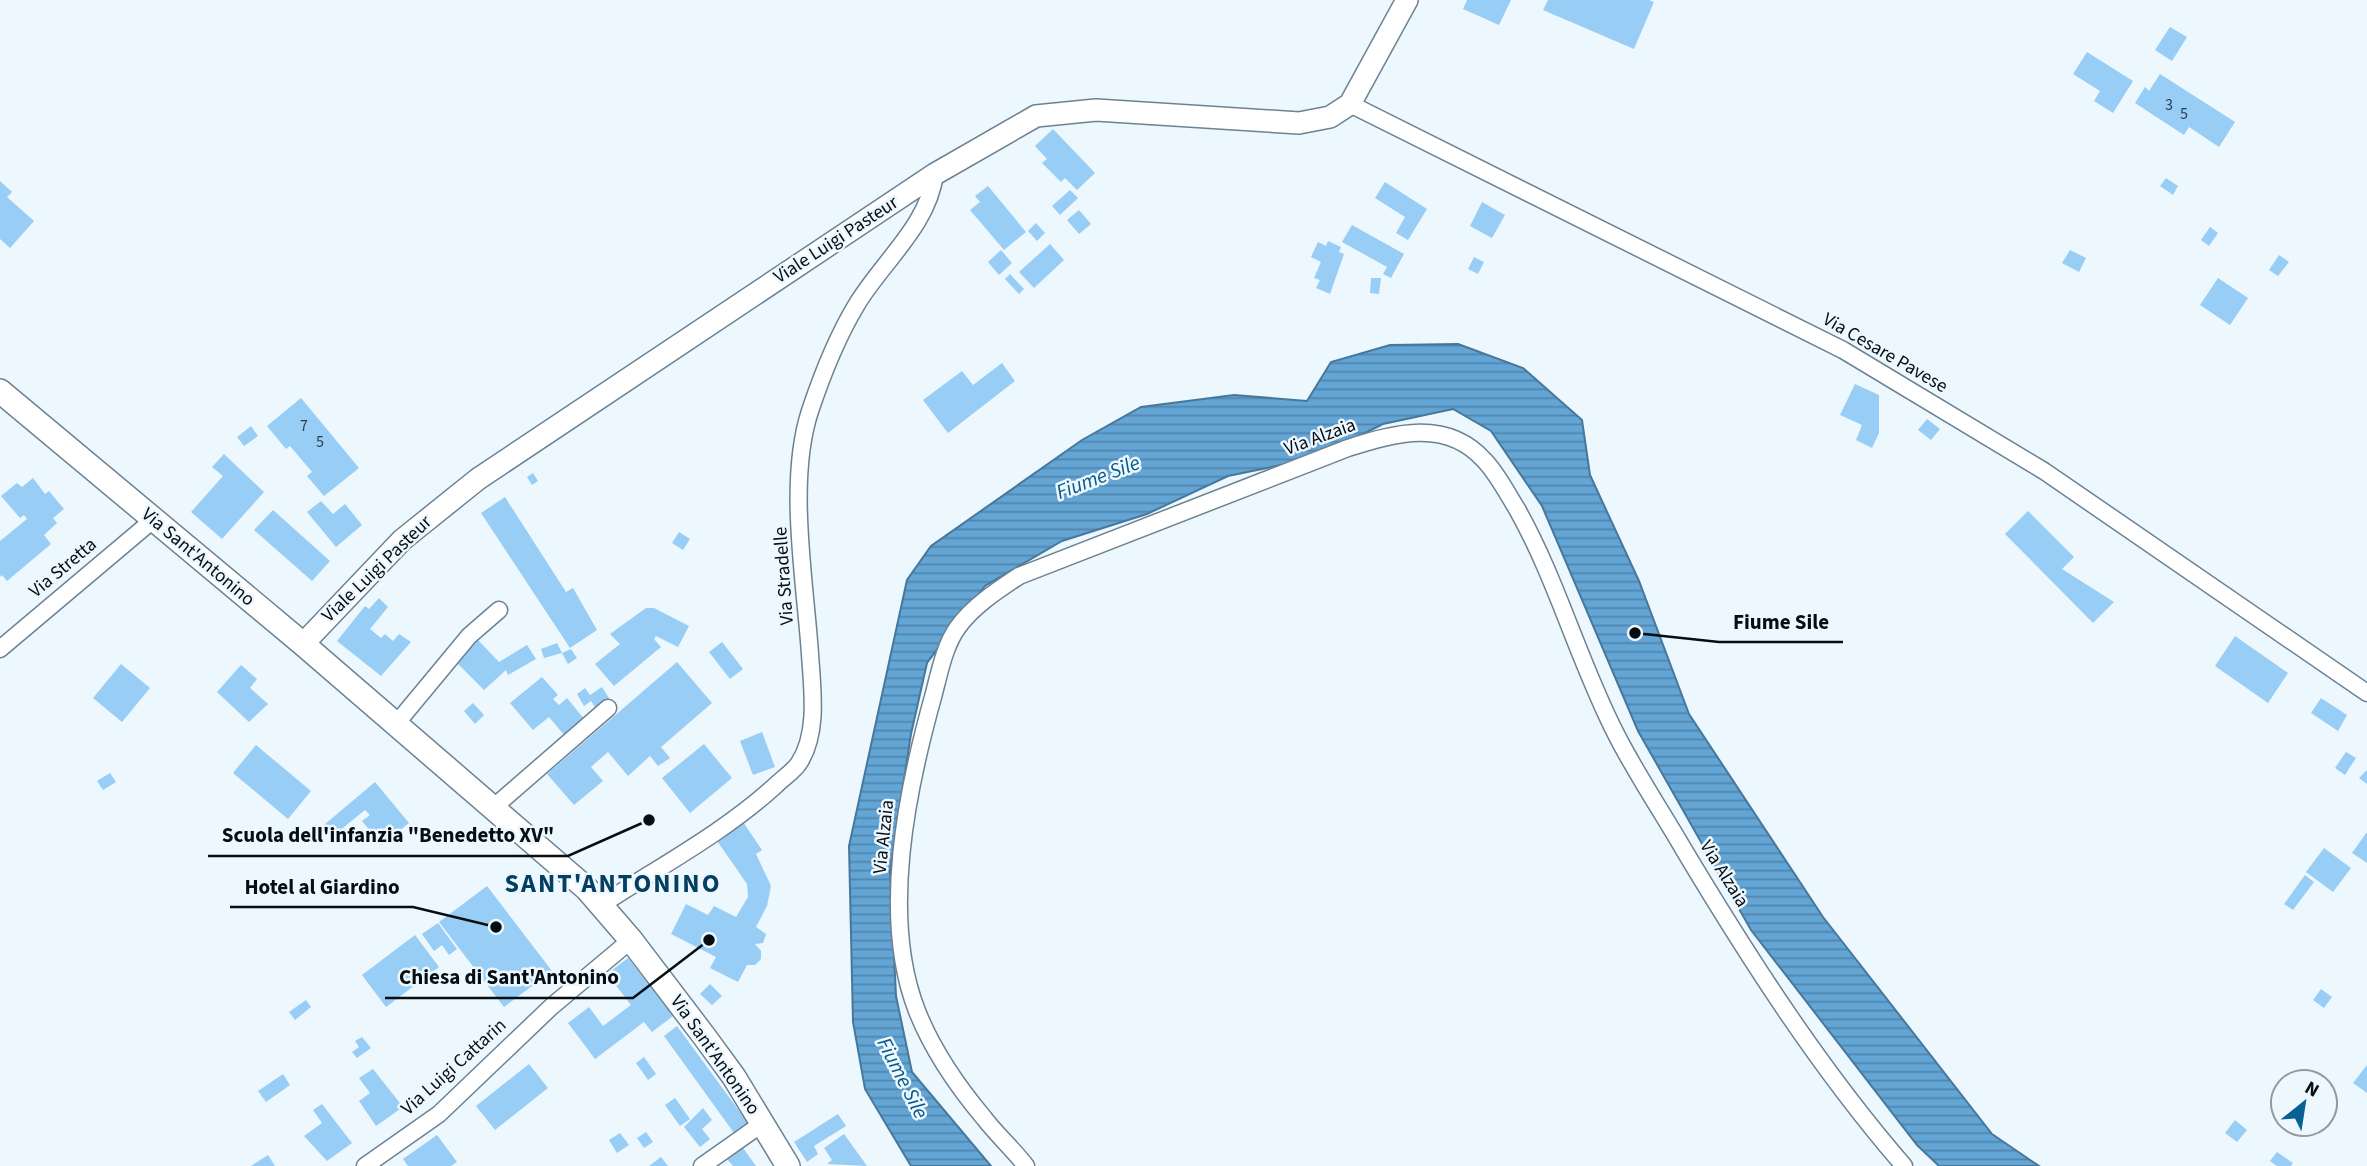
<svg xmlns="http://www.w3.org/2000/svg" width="2367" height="1166" viewBox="0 0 2367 1166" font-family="'Source Sans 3',sans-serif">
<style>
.water{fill:url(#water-rules);stroke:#47789b;stroke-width:2}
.building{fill:#98cdf5}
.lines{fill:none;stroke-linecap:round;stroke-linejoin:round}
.minor-casing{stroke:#6c8293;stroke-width:19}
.tertiary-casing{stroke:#6c8293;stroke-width:24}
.secondary-casing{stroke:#6c8293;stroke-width:26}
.minor{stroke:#fff;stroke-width:16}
.tertiary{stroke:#fff;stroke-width:21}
.secondary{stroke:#fff;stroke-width:23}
.labels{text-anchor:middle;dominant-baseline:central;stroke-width:5;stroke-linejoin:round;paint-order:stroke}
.number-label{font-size:16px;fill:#2a3e4c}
.street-label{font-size:19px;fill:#060e14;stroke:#edf7fe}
.water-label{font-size:21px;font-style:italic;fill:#055987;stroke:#edf7fe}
.district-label{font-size:26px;font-weight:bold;letter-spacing:2px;fill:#043f61;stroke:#edf7fe}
.leader{fill:none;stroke:#060e14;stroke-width:2.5}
.callout-dot{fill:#060e14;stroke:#edf7fe;stroke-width:2.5}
.callout-label{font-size:21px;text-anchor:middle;font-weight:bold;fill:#060e14;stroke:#edf7fe;stroke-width:5;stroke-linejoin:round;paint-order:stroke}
</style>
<defs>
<pattern id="water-rules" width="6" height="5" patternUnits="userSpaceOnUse" patternTransform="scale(1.75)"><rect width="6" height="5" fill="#63a5d5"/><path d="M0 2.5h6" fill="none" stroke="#5085ac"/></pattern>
</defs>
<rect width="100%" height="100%" fill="#edf7fe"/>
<path class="water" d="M1458 344 1523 368 1582 420 1590 475 1639 581 1689 714 1823 917 1992 1134 2039 1166H1939L1917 1145 1751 930 1638 731 1542 506 1491 431 1453 409 1383 424 1315 458 1228 476 1147 514 1062 541 985 586 927 663 911 734 890 871 896 996 912 1072 991 1166H911L865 1089 853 1022 849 846 907 580 931 546 1082 440 1141 407 1234 395 1307 401 1331 362 1390 345Z"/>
<g class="building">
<path d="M1467 0H1511L1499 25 1463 9Z"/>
<path d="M1548 0H1649L1654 2 1634 49 1543 10Z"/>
<path d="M2170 27 2187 37 2172 61 2155 50Z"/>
<path d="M2087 52 2133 81 2113 113 2094 101 2100 91 2073 74Z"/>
<path d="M2160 74 2235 122 2219 147 2189 127 2184 135 2135 103 2145 87 2149 91Z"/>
<path d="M1053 129 1095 173 1077 190 1065 178 1061 182 1042 163 1047 159 1035 146Z"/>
<path d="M2166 178 2178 186 2173 195 2160 186Z"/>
<path d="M0 181 12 192 7 197 34 221 10 248 0 239Z"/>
<path d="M1385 182 1427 209 1408 240 1396 233 1405 217 1375 198Z"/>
<path d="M988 186 1026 232 1004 250 970 210 980 202 975 196Z"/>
<path d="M1070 190 1078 198 1060 215 1052 206Z"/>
<path d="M1482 202 1505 215 1492 238 1470 226Z"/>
<path d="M1079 210 1091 224 1079 234 1067 220Z"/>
<path d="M1036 223 1045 233 1037 241 1028 231Z"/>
<path d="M1352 225 1404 254 1391 278 1383 274 1387 267 1342 242Z"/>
<path d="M2210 227 2218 233 2209 246 2201 240Z"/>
<path d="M1328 241 1341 247 1339 252 1344 254 1330 294 1316 288 1320 280 1314 278 1321 262 1311 257 1318 242 1326 246Z"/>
<path d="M1050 244 1064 260 1034 288 1019 272Z"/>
<path d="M1001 250 1012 263 999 275 988 262Z"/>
<path d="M2070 250 2086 258 2079 272 2062 263Z"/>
<path d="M2279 255 2289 262 2278 276 2269 270Z"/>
<path d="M1474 257 1484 262 1478 274 1468 269Z"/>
<path d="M1010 274 1024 289 1019 294 1005 279Z"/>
<path d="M1371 278H1381L1379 294 1370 293Z"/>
<path d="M2218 278 2248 298 2230 325 2200 305Z"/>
<path d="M1002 363 1015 381 948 433 923 400 962 371 973 385Z"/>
<path d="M1855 384 1879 395V433L1872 448 1856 440 1862 425 1840 415Z"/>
<path d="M301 398 359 468 324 496 307 476 312 472 290 446 286 449 267 426Z"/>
<path d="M1927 419 1940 429 1931 440 1918 430Z"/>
<path d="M251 426 258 436 244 446 237 437Z"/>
<path d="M224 454 264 492 222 539 191 512 223 476 212 467Z"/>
<path d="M533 473 538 481 532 485 527 477Z"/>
<path d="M33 478 45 494 49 491 64 509 53 518 57 523 44 535 51 544 7 581 2 575 0 577V541L27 519 24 515 20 518 1 496 17 483 22 487Z"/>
<path d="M505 497 566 592 573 588 597 630 570 648 481 513Z"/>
<path d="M321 501 333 514 345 504 362 525 336 547 307 512Z"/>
<path d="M273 510 330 561 312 581 254 530Z"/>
<path d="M2028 511 2074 557 2062 569 2114 602 2093 623 2005 534Z"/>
<path d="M679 532 690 539 683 550 672 543Z"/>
<path d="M379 598 388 607 370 629 381 638 385 634 393 641 399 634 411 642 381 676 337 641 365 606 369 609Z"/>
<path d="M646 608H654L689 626 678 647 656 636 654 639 661 647 614 686 595 664 620 644 610 634Z"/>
<path d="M2235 636 2288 673 2268 703 2215 666Z"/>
<path d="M478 640 499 662 527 645 536 659 508 675 506 670 484 690 457 663Z"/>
<path d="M722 642 743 669 730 679 709 652Z"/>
<path d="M557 643 562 653 544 658 541 649Z"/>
<path d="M571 649 577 658 568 664 562 653Z"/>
<path d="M677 662 712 703 661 747 670 758 658 766 650 756 628 776 608 752 591 767 603 781 574 805 547 774Z"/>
<path d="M121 664 150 688 122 722 93 698Z"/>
<path d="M241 665 257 679 250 688 268 704 249 722 217 692Z"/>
<path d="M542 677 558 695 553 699 559 705 567 698 585 720 565 736 549 717 533 730 510 703Z"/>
<path d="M602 687 609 698 595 707 591 701 584 706 577 694 585 688 590 695Z"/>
<path d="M2321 698 2347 715 2338 731 2311 713Z"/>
<path d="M473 703 484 715 475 724 464 711Z"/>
<path d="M762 732 775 767 753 775 740 741Z"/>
<path d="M704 744 732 778 690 813 662 778Z"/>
<path d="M256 745 311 791 288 819 233 773Z"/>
<path d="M2346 752 2356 758 2345 775 2335 768Z"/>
<path d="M2367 770V784L2359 778Z"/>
<path d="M110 773 116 782 103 790 97 781Z"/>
<path d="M375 782 409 823 382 845 362 821 370 815 365 810 333 836 324 825Z"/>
<path d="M741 819 762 850 756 854 771 886 767 906 756 927 766 934 763 943 755 944 761 951V959L755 965H747L738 982 710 968 716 957 671 934 686 904 708 915 714 906 736 917 748 897 747 884 715 838Z"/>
<path d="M2367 832V863L2352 853Z"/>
<path d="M2324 848 2351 868 2333 892 2306 872Z"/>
<path d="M2305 875 2314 882 2293 910 2284 904Z"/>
<path d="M487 886 552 971 504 1007 439 922Z"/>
<path d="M438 923 457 949 449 955 442 945 434 951 422 934Z"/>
<path d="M415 935 439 967 386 1007 362 975Z"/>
<path d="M628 958 673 1016 652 1032 644 1022 595 1059 568 1023 589 1007 603 1026 631 1005 607 974Z"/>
<path d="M710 984 722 996 712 1005 700 994Z"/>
<path d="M2321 989 2332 997 2324 1008 2313 1000Z"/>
<path d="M306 1000 311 1007 295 1020 289 1012Z"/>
<path d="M677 1026 748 1123 734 1133 664 1036Z"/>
<path d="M362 1037 371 1048 357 1058 352 1052 359 1047 355 1041Z"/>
<path d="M644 1057 656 1074 648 1080 636 1063Z"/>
<path d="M529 1064 548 1088 495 1130 476 1106Z"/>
<path d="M2367 1065V1093L2353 1083Z"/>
<path d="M373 1069 403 1107 376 1126 359 1101 370 1093 359 1078Z"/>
<path d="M283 1074 290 1085 266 1102 258 1091Z"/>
<path d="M675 1098 690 1119 680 1126 665 1105Z"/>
<path d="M322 1104 352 1143 327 1161 304 1136 322 1123 313 1110Z"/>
<path d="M703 1108 712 1120 702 1129 710 1139 700 1147 684 1127Z"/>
<path d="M838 1114 846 1126 814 1146 818 1154 807 1162 794 1142Z"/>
<path d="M2235 1120 2247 1130 2237 1142 2225 1133Z"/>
<path d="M646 1132 653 1142 644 1148 637 1138Z"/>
<path d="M620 1133 629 1145 617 1153 609 1140Z"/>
<path d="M844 1134 867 1166 827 1164 832 1160 824 1148Z"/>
<path d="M437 1135 457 1162 451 1166H408L403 1159Z"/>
<path d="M743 1148 756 1166H733L727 1159Z"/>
<path d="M2277 1152 2293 1163 2291 1166H2277L2270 1161Z"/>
<path d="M268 1155 275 1166H251Z"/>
<path d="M661 1157 668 1166H649Z"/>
</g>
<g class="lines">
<g class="minor-casing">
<g id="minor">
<path d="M1350 104 1843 350 2044 471 2367 693"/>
<path d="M0 649 153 520"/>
<path d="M396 724 469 636 499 610"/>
<path d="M494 807 608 708"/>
<path d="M601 905C659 867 725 832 776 785 783 778 794 771 799 763 819 733 812 687 810 654 805 580 787 481 810 411 822 375 837 337 857 304 883 261 928 226 935 174"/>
<path d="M365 1166 439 1114 551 1007 631 940"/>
<path d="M702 1166 763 1123"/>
<path d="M1026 1166C1013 1149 997 1135 984 1118 958 1087 932 1049 917 1011 880 917 907 790 933 697 939 675 944 646 958 627 973 606 998 590 1019 576L1348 448C1395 433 1447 418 1485 461 1498 475 1507 493 1517 509 1558 582 1579 663 1617 736 1637 775 1662 812 1684 850 1750 960 1820 1069 1904 1166"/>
</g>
</g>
<g class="tertiary-casing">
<path id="tertiary" d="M303 644 402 540 478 479 935 174 1036 116 1096 110 1299 123 1330 117 1350 104 1407 0"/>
</g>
<g class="secondary-casing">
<path id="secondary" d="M0 391 303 644 587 889 631 940 704 1036 734 1077 788 1166"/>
</g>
<use href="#minor" class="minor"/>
<use href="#tertiary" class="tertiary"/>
<use href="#secondary" class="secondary"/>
</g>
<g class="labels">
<g class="number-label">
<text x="2169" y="105">3</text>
<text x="2184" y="114">5</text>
<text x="304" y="426">7</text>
<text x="320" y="442">5</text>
</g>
<g class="street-label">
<text transform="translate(836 240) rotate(-33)">Viale Luigi Pasteur</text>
<text transform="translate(1885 353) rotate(30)">Via Cesare Pavese</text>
<text transform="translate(1320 437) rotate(-20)">Via Alzaia</text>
<text transform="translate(198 557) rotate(40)">Via Sant'Antonino</text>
<text transform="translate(63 568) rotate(-40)">Via Stretta</text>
<text transform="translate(377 569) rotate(-44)">Viale Luigi Pasteur</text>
<text transform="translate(784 576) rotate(-94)">Via Stradelle</text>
<text transform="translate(884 837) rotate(-84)">Via Alzaia</text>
<text transform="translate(1724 874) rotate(58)">Via Alzaia</text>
<text transform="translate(715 1055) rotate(55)">Via Sant'Antonino</text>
<text transform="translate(454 1067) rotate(-42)">Via Luigi Cattarin</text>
</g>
<g class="water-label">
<text transform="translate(1098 477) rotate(-21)">Fiume Sile</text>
<text transform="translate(903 1078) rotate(63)">Fiume Sile</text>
</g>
<g class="district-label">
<text x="613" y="883">SANT'ANTONINO</text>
</g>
</g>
<path class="leader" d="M1635 633L1719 642H1843M649 820L568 856H208M496 927L413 907H230M709 940L633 998H385"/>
<g class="callout-dot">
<circle cx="1635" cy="633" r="7"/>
<circle cx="649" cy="820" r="7"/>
<circle cx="496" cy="927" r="7"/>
<circle cx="709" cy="940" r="7"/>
</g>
<g class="callout-label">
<text x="1781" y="629">Fiume Sile</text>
<text x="388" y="842">Scuola dell'infanzia "Benedetto XV"</text>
<text x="322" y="894">Hotel al Giardino</text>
<text x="509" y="984">Chiesa di Sant'Antonino</text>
</g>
<g transform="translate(2304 1103) rotate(30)"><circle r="33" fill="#edf7fe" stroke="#919aa0" stroke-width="2"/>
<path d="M0-5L12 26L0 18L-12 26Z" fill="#066091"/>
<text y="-10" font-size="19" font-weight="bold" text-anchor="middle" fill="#060e14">N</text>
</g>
</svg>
